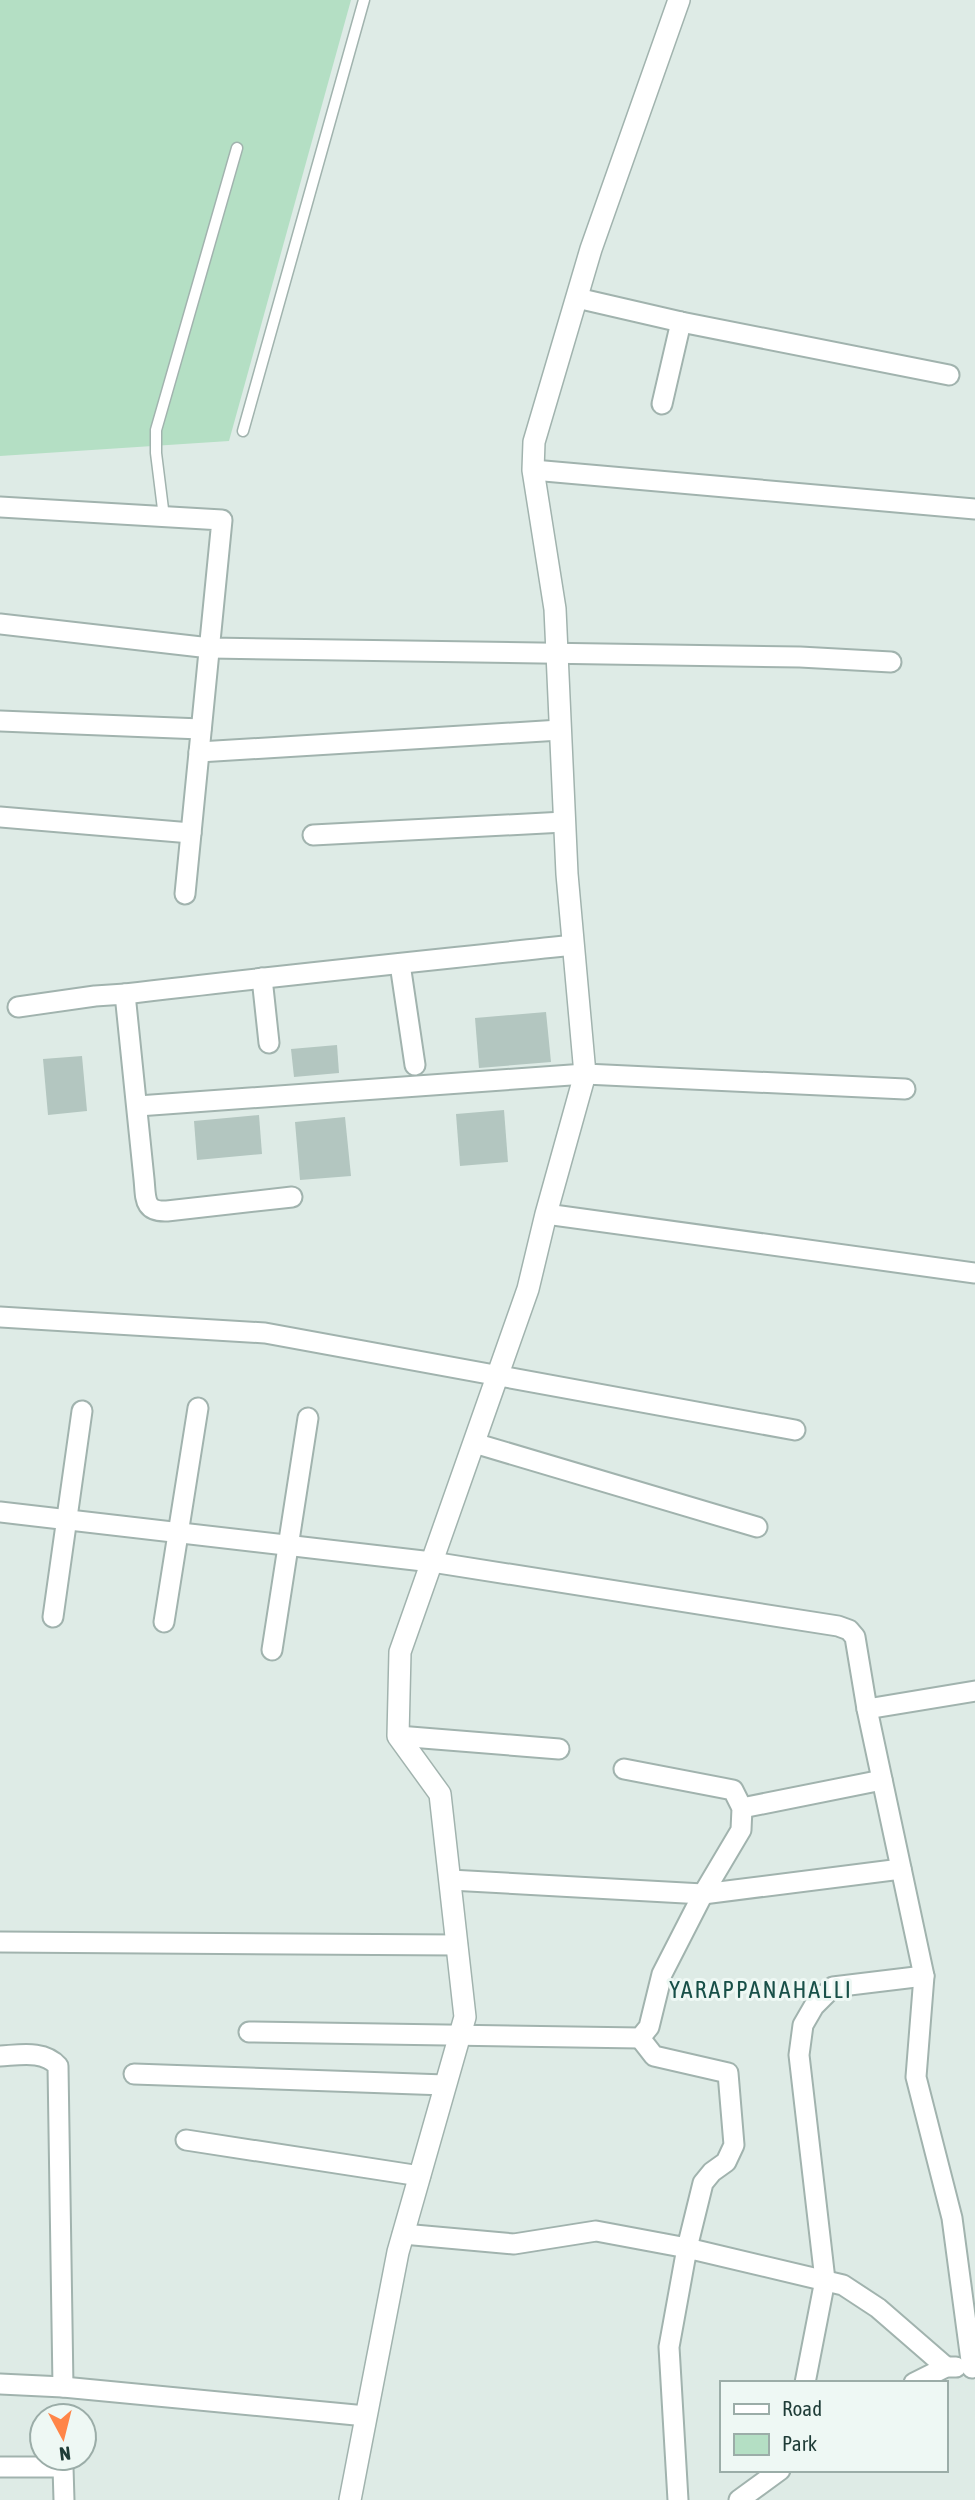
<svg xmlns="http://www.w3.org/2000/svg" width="975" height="2500" viewBox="0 0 975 2500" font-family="'Asap Condensed',sans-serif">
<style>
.green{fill:#b4dfc4}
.building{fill:#b3c6c0}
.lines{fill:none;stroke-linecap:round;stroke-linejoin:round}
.service-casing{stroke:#a1b3ae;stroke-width:13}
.minor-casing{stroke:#a1b3ae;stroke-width:23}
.tertiary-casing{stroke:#a1b3ae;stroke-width:24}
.service{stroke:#fff;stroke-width:10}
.minor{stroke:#fff;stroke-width:19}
.tertiary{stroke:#fff;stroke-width:21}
.labels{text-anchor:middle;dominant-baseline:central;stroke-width:6;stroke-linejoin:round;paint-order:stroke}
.quarter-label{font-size:24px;letter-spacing:2px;fill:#185048;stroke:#eef8f4}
</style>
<rect width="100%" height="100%" fill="#deebe6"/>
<path class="green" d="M0 0H351L229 441 0 456Z"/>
<g class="building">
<path d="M546 1012 551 1062 479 1068 475 1018Z"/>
<path d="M337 1045 339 1073 294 1077 291 1049Z"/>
<path d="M82 1056 87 1111 48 1115 43 1059Z"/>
<path d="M504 1110 508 1162 460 1166 456 1114Z"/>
<path d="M259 1115 262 1154 197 1160 194 1121Z"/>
<path d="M345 1117 351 1176 300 1180 295 1122Z"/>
</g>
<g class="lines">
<g class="service-casing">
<g id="service">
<path d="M243 431 364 0"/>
<path d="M164 517 156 453V430L237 148"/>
</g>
</g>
<g class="minor-casing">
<g id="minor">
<path d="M577 298 681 322 949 375"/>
<path d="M662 404 681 322"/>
<path d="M533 470 975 509"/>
<path d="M0 507 222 520 185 894"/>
<path d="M0 624 210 648 800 657 891 662"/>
<path d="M0 721 201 729"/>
<path d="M199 752 560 730"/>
<path d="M0 817 191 833"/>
<path d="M313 835 564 822"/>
<path d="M400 964 415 1065"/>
<path d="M262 978 269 1043"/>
<path d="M125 994C274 976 424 961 573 945"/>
<path d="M18 1007 95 996 125 994 144 1179C146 1198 143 1212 167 1211L292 1197"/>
<path d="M138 1106 585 1074 905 1089"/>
<path d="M546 1214 975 1273"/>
<path d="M0 1317 265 1333 795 1430"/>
<path d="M474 1443 757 1527"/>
<path d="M0 1512 432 1562 838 1626 849 1630 855 1637 867 1709 924 1976 916 2077 952 2218 972 2368"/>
<path d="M53 1617 82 1411"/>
<path d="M164 1622 198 1408"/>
<path d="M272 1650 308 1418"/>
<path d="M867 1709 975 1691"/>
<path d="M398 1736 559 1749"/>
<path d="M742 1808 882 1780"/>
<path d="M450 1880 703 1894 901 1869"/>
<path d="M0 1942 457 1945"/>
<path d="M249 2032 640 2038 649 2027 662 1974 703 1894 741 1830 742 1808 733 1790 624 1769"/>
<path d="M0 2056C20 2055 44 2050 58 2066L63 2387"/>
<path d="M134 2074 445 2085"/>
<path d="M186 2140 420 2176"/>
<path d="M403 2234 514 2244 596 2231 687 2248 703 2183 712 2172 726 2162 734 2145 728 2073 654 2056 640 2038"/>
<path d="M805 2383 825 2280 799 2055 803 2025 814 2006 833 1987 924 1976"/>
<path d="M914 2383 946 2367H956"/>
<path d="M0 2384 63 2387 366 2416"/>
<path d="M0 2467H63L64 2500"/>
<path d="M678 2500 669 2347 687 2248 843 2285 878 2308 946 2367"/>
<path d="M739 2500 780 2470"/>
</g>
</g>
<g class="tertiary-casing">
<path id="tertiary" d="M350 2500 398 2252 465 2017 440 1794 398 1736 400 1652 528 1289 546 1214 585 1074 567 874 555 609 533 470 534 442 591 249 679 0"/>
</g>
<use href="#service" class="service"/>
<use href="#minor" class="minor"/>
<use href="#tertiary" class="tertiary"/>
</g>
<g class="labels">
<g class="quarter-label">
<text x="761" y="1989">YARAPPANAHALLI</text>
</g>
</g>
<rect x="720" y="2381" width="228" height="91" fill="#eef8f4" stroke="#9bada8" stroke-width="2"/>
<rect x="734" y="2404" width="35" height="10" fill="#ffffff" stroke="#9bada8" stroke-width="2"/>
<text x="782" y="2416" font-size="21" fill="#1e3c37">Road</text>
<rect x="734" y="2434" width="35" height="21" fill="#b4dfc4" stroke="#9bada8" stroke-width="2"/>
<text x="782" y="2451" font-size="21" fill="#1e3c37">Park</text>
<g transform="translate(63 2437) rotate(173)"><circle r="33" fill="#eef8f4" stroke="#9bada8" stroke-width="2"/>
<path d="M0-5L12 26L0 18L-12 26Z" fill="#ff8548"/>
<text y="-10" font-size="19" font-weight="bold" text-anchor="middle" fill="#1e3c37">N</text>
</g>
</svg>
